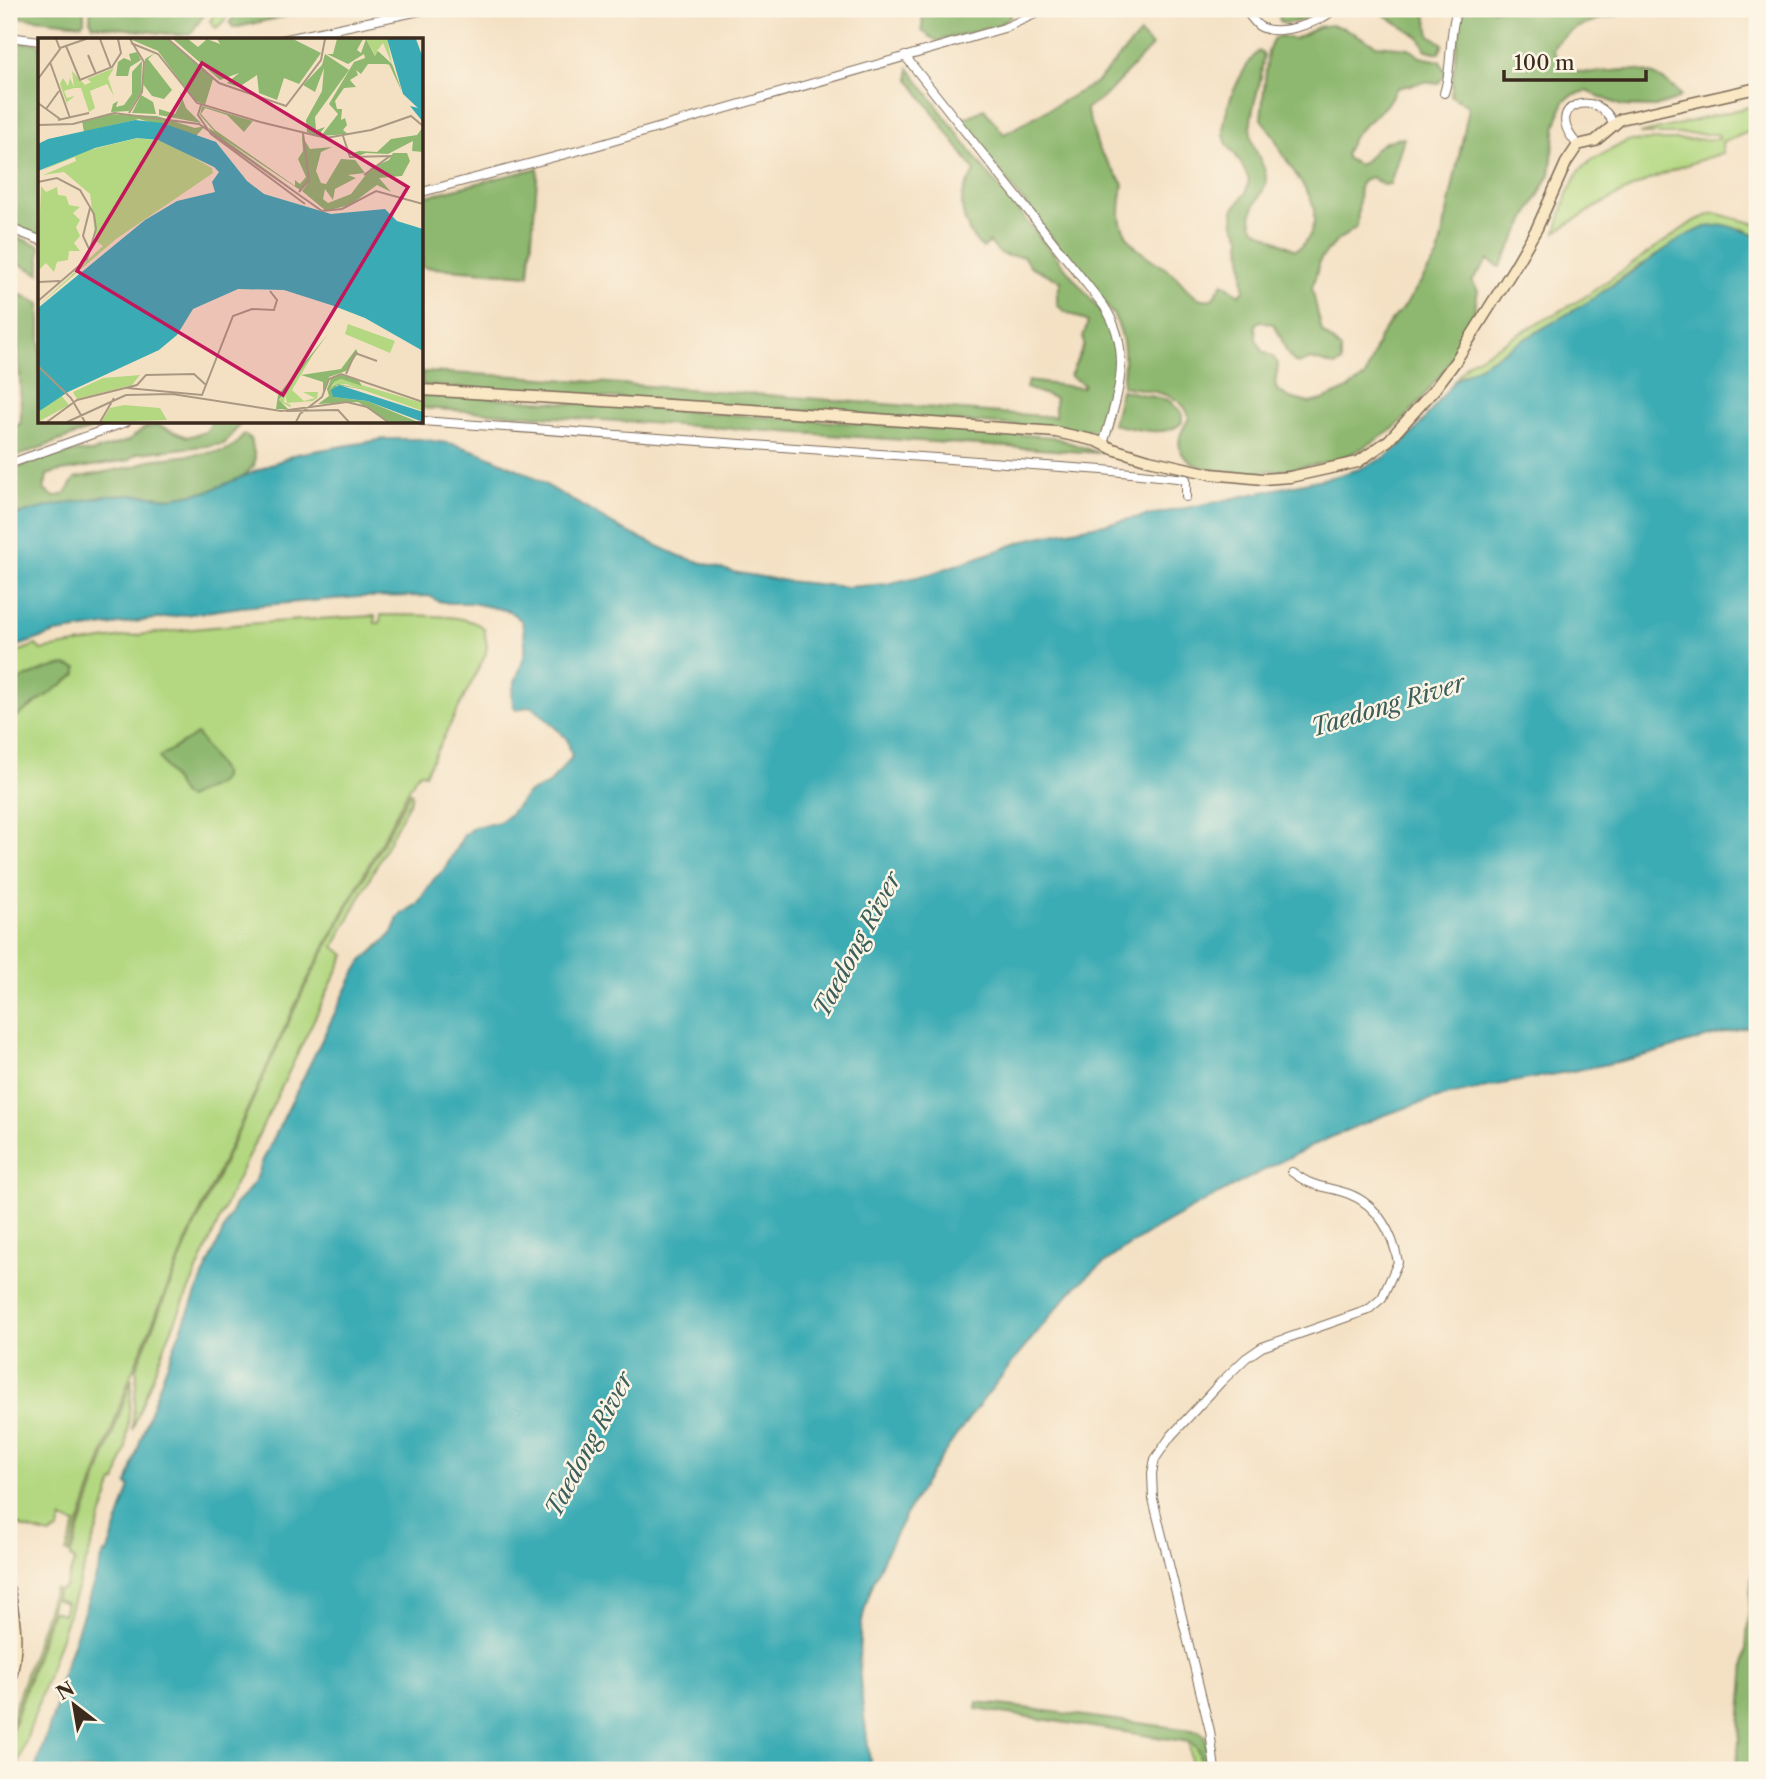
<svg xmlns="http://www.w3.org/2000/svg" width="1766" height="1779" viewBox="0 0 1766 1779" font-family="'Libre Caslon Text',serif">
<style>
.green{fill:#b3d881;stroke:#778150;stroke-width:2}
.forest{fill:#8eb86f;stroke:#647146;stroke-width:2}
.water{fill:#3aabb4;stroke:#3a6a69;stroke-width:2}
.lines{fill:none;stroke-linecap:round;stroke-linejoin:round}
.street-casing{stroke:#7c6a58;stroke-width:10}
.secondary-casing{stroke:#7c6a58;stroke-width:13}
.street{stroke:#fff;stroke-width:8}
.secondary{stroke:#fae7c3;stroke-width:10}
.labels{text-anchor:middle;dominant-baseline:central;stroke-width:5;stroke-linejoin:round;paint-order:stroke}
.water-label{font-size:24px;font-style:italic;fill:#3b5e5a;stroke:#fcf5e5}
.inset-road{fill:none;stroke:#aa9882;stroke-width:2}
.view{fill:#c2185b;fill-opacity:0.15;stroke:#c2185b;stroke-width:3.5}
.inset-edge{fill:none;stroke:#3b2a1e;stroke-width:3.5}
</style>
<rect width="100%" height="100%" fill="#fcf5e5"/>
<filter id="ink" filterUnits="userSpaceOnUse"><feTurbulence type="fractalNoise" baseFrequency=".0143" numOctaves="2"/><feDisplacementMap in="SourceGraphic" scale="14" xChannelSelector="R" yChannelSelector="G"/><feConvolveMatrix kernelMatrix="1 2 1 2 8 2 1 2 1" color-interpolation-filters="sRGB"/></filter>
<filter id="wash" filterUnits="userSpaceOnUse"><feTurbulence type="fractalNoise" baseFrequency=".00686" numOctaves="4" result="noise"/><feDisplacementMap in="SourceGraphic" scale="28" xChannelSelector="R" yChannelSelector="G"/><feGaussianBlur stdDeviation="1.57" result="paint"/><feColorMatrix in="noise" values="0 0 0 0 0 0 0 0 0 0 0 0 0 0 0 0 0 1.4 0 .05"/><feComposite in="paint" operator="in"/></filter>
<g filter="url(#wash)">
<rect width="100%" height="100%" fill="#f4e1c4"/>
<g class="green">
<path d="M217 9H232L223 22 216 28 210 21Z"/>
<path d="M1757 105V128L1722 143 1723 153C1661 171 1609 196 1556 232L1567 194 1580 170 1592 160 1627 141 1719 139 1718 134H1640Z"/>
<path d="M1714 213 1757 224V235L1741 228 1638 266 1591 300 1455 380 1468 363 1583 298 1694 221Z"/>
<path d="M381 615C403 616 470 612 484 629L487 647 485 656 425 774 420 772 416 776 304 986 187 1240 130 1377 69 1553 66 1552 76 1524 62 1519 58 1531 50 1535 24 1528 9 1519V655L36 645 41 650C152 630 263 621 375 616V623H380Z"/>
<path d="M410 792 412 793 411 799 334 947 345 955 233 1188 168 1338 132 1430 137 1374 136 1368 188 1241 305 987Z"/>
<path d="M132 1378 126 1448 116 1482H113L16 1770H9V1739L52 1611 63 1614 66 1603 55 1599 58 1591 65 1588 75 1560 71 1558V1554Z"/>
<path d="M54 1589 57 1590 9 1734V1725Z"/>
<path d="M1189 1742C1201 1747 1200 1758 1201 1770H1192Z"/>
</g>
<g class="forest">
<path d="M9 9H84V21L81 24 9 16Z"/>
<path d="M91 9H208L191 33 180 35 93 25 90 20Z"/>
<path d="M239 9H318L233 28 230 22Z"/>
<path d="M923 9H1013L1010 17 997 26 937 41 922 31Z"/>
<path d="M1283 9H1324C1313 17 1296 24 1282 23L1279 19Z"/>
<path d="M1375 9H1425L1430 35 1443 44 1439 53 1426 50 1419 37Z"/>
<path d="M1464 9H1630C1622 16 1615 15 1604 18 1587 22 1560 33 1553 49 1567 90 1614 63 1645 72 1660 76 1671 84 1681 96L1673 101 1655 107 1622 106 1587 91 1572 95 1564 101 1556 125 1550 174 1500 267 1488 260 1472 281 1478 291C1475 302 1475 317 1470 327 1461 351 1413 413 1393 429 1380 438 1365 447 1351 454 1323 467 1191 490 1180 448 1177 437 1184 427 1189 418 1185 392 1143 390 1122 386 1125 360 1127 340 1114 316L959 121 984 109 1004 134 1097 82 1140 34 1152 46 1105 96 1086 109 1099 150 1123 184C1122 195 1118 211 1121 222 1128 248 1149 257 1169 271 1184 280 1190 303 1212 299L1223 283 1239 295 1244 290 1241 236 1234 224 1233 210 1245 194 1249 180C1245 172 1242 163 1236 156 1233 151 1229 148 1226 142 1217 119 1241 67 1259 51L1264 55C1262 62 1262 69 1261 76 1257 98 1247 118 1252 140 1255 154 1267 167 1266 181 1264 197 1244 210 1254 227 1256 230 1291 248 1296 250L1302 246 1310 235 1314 222V208L1309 195 1279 148 1274 136 1261 119 1268 51 1274 38 1281 36 1294 39 1318 27 1331 25 1344 28 1376 45 1409 48 1420 57 1440 61 1446 73 1438 84 1424 82 1397 88 1386 105 1355 134 1345 153 1347 159 1359 165C1366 162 1367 158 1372 153 1380 142 1391 139 1404 138L1390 184 1383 185 1371 177 1364 180 1360 185 1357 227 1337 241 1321 258 1312 288 1322 332 1341 349V363L1335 366 1311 359 1298 364C1283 356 1284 336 1273 324L1260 321 1255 325 1256 339 1263 351 1274 358 1278 364 1275 385 1278 391 1290 398 1309 403 1323 400 1348 389 1365 377 1379 339 1390 322 1404 307 1438 256 1468 113V106L1451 96 1460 19Z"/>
<path d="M9 41 40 44V236L9 223Z"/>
<path d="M909 68 987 173 1109 321C1124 357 1112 391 1104 427L1097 430 1070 429 422 385V372L516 376 1055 417V398L1026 388 1028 381 1082 388 1084 385 1070 376 1084 345 1083 337 1088 322 1064 311 1057 305V295L1061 281 1030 266 1023 256C1007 257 1000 257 990 242L983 248C968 236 958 211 964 191 966 184 971 177 975 171L909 79Z"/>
<path d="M538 168 529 275 422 267V197Z"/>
<path d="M9 234 40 246V274L9 259Z"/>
<path d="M9 289 40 304V422H111L9 459V429L20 424C24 415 16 327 15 309L9 301Z"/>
<path d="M1121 390 1168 400 1182 413V422C1168 439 1132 428 1113 424Z"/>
<path d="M422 393 1053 437 1099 453 422 408Z"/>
<path d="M212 422H242L224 444 138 453 129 460 56 472 47 475 44 490 54 497 65 494 75 478 136 466 150 460 224 451 235 445 244 435 251 439 255 458 254 466 240 479 210 491 171 498 142 495 106 496 47 507 9 517V471L61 452H91L128 441 144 428 158 425 187 437 206 432Z"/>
<path d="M65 665 77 668V674L9 722V684L46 669Z"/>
<path d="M197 734 223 773V778L219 783 188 798 184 797 159 757Z"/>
<path d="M1757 1507V1770H1737V1766Z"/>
<path d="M977 1702 1199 1731 1205 1736 1210 1770H1201C1200 1758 1201 1747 1189 1742L976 1709Z"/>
</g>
<path class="water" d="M1725 225 1757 235V1025C1713 1034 1670 1050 1626 1060 1565 1074 1503 1082 1442 1097 1362 1118 1289 1156 1217 1195 1170 1220 1121 1246 1081 1282 1065 1296 1052 1315 1038 1331 1011 1364 984 1398 958 1433 924 1481 872 1564 862 1622 854 1672 866 1721 871 1770H35L58 1700 54 1699 104 1553 107 1554 130 1486 127 1485C154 1388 194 1296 235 1204 246 1194 259 1179 261 1164L354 974 362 961 391 935 399 916 417 904 434 879 444 870 464 835 474 827 499 822 508 816 528 793 549 784 572 757 567 739 536 709 530 706 516 710C504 691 524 669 525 650 526 640 523 630 522 621L509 611 472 603H449L438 601 429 596 358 597 241 607 56 633 9 649V517L47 507 106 496 142 495 171 498 209 491 296 454 385 439H420L453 444 481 453 522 471 623 530 680 556 733 572 786 581 847 587 886 584 930 574 1033 538 1216 502 1336 476 1359 469 1384 458 1400 446 1416 430 1455 380 1591 300 1683 237 1705 227Z"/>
</g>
<g filter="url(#ink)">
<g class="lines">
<g class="street-casing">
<g id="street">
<path d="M1244 9C1249 14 1254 22 1259 26 1276 37 1322 23 1334 9"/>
<path d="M9 37 40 41"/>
<path d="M282 40 429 9"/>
<path d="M905 56 1104 306C1134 352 1118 395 1103 444"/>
<path d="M1444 93C1453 66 1448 36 1457 9"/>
<path d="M1578 145C1539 103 1600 88 1613 124"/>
<path d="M422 192 592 147 1004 28 1046 9"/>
<path d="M9 228 40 240"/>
<path d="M422 421 1103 470 1186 479V497"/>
<path d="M9 464 126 422"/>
<path d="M1215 1770 1210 1731 1153 1499 1152 1473 1155 1459 1171 1436 1221 1382 1246 1358 1262 1347 1368 1310 1382 1298 1398 1262C1393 1234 1378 1205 1349 1194 1325 1185 1316 1190 1292 1172"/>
</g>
</g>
<g class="secondary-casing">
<g id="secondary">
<path d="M422 390 752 410 1056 432 1097 441 1113 449 1149 460 1211 474 1263 479 1290 477 1358 462 1389 440 1434 390 1455 362 1514 268 1537 228 1566 163 1578 145 1595 141 1621 119 1757 88"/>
<path d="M9 1590C16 1623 19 1652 9 1684"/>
</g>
</g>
<use href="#street" class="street"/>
<use href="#secondary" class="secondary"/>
</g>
</g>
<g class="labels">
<g class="water-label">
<text transform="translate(1388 705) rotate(-17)">Taedong River</text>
<text transform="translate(857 944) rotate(-62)">Taedong River</text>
<text transform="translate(589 1444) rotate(-62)">Taedong River</text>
</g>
</g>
<g transform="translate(38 38)">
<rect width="385" height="385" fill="#f4e1c4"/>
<path d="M328 1H349L354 26 345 5 339 13 354 27 363 50 353 28 341 24ZM76 30 70 40 76 58 69 46 52 53 57 70 51 74 43 50H36L26 53 29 60 37 58 29 64 30 69 22 46 25 40 30 48 32 40 36 49 34 33 47 47 53 44 49 41ZM100 100 123 103 146 114 174 130 175 135 78 201 0 268 65 208 58 203 52 156 26 134 5 137 38 123 37 119 0 134 43 114ZM3 148 8 154 19 149 20 157 28 158 31 167 42 169 35 175 42 182 38 189 42 198 36 205 42 213H31L30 222 19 224 16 234 8 225 0 233ZM310 286 357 303 352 315 307 296ZM277 313 254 352 266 363 277 360 265 354H280L279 360 275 363 249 365 247 357 246 364 253 367 252 369 241 363ZM102 337 94 347 39 361 35 354 65 340ZM303 341 385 365V373L308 346 295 347 290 354 296 344ZM23 357 31 367 0 384V374ZM86 367 122 370 129 382 63 384 72 370Z" fill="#b3d881"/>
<path d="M130 1 175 41 167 67 156 62 120 13 94 2ZM135 1H150L160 9 169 1 182 6 179 1H255L283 15 261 46 246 40 239 62 221 55 219 37 201 49 189 45 201 35 182 42ZM299 1H325L319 12 323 15 328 1 337 18 340 13 354 26 364 54 351 26H330L323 36 318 32 320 37 312 42 318 49 306 50 297 63 299 71H304L303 82 307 80 309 87 305 92 310 96 283 98 300 76 291 66 316 24 327 20 326 16 310 26 289 16H295ZM99 14 103 22 92 29 90 38H78L80 24 86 20 93 23 91 16ZM117 15 110 21 134 52 126 61 114 58 105 46 107 21ZM287 16 311 32 277 79 278 92 287 89 280 98 269 94 268 82 284 53 286 30 277 54 265 47 284 27ZM104 23 103 54 91 73 73 74 75 66 80 63 78 69 86 67 94 56V34ZM141 52 148 70 163 85 121 77V71L137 76 144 62ZM103 57 115 64 118 76 94 75ZM164 68 215 83 206 94 189 77 167 70 163 76 177 92 257 148V142L262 146 268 139 260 121 265 113 264 98 272 111 294 109 283 114 278 133 283 145 288 146 303 121 317 122 327 135 310 137 318 140 297 151 295 162 287 151 285 161 290 165 313 156 333 130 351 122 355 115H369L372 123 364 138 341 140 353 154 339 147 312 167 288 173 264 153 270 145 262 152 183 99 260 155 173 95 171 90 177 94 162 77ZM71 76 119 78 157 90 167 88 158 98 101 81 46 94 44 83ZM385 89V114L374 113 375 103 350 116 328 115 318 119 312 116 321 113 339 114 353 101 379 97ZM290 296 241 362 250 371H238L240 357ZM318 311 320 315 308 333 291 339 285 355V344L263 337 303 331ZM302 336 321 343 324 348 303 341 296 344 291 353 295 348 300 346 329 352 299 347 295 359 329 363 380 384H351L320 364 280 366 291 358 289 351 293 341Z" fill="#8eb86f"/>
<path d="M349 1H378L385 20V84L372 68 380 70 365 56ZM97 82 124 85 178 104 209 143 226 156 293 176 347 171 359 183 385 191V313L327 280 296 268 246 252 200 251 155 271 139 297 121 312 30 354 0 374V270L107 182 139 163 177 154 174 144 181 134 176 129 120 102 99 100 57 110 0 133V106L10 101ZM301 347 385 374V384L329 363 295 359 293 352Z" fill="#3aabb4"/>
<path class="inset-road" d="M62 1 73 30M130 1 181 45 248 68 283 22 287 1M93 5 120 16 159 65 222 84 288 100 333 92 373 78 385 88M28 8 42 42 74 29 83 15 80 1M22 10 48 1M52 21 50 17 58 36M12 24 32 80M0 41 22 11 18 1M0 65 22 81M163 67 160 77 173 96 267 166M8 71 21 53M91 75 104 54 106 24 92 1M20 82 51 75M0 87 35 86 76 75 161 86 284 173 304 171 338 153 385 166M305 98 312 119 352 118 326 137M0 144 19 140 42 152 56 176 58 191 49 221 0 263M261 154 271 142 265 95M52 213 45 198 52 170M0 244 22 243M0 328 33 360 47 384M308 336 317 315 339 323M89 350 164 357 195 278 214 271 236 272 239 262 232 253M88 357 134 356 243 373 309 364 329 369 350 384M248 373 300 372 311 384M9 384 39 362 99 347 108 337 156 336 168 347M29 384 88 357M62 384 76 360M258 384 262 376 284 359 291 341 303 336 385 364"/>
<path class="view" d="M164 25 370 149 245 357 39 233Z"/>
<rect width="385" height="385" class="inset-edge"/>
</g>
<rect width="1766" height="1779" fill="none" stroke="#fcf5e5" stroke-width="35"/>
<g transform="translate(74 1705) rotate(329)" stroke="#fcf5e5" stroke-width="5" paint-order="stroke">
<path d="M0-5L12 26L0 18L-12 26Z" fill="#3b2a1e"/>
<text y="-10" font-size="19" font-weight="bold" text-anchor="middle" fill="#3b2a1e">N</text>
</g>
<path d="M1504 70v10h142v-10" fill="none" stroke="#3b2a1e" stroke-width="3.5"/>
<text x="1514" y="70" font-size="21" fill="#3b2a1e" stroke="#fcf5e5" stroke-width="5" paint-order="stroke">100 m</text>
</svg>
